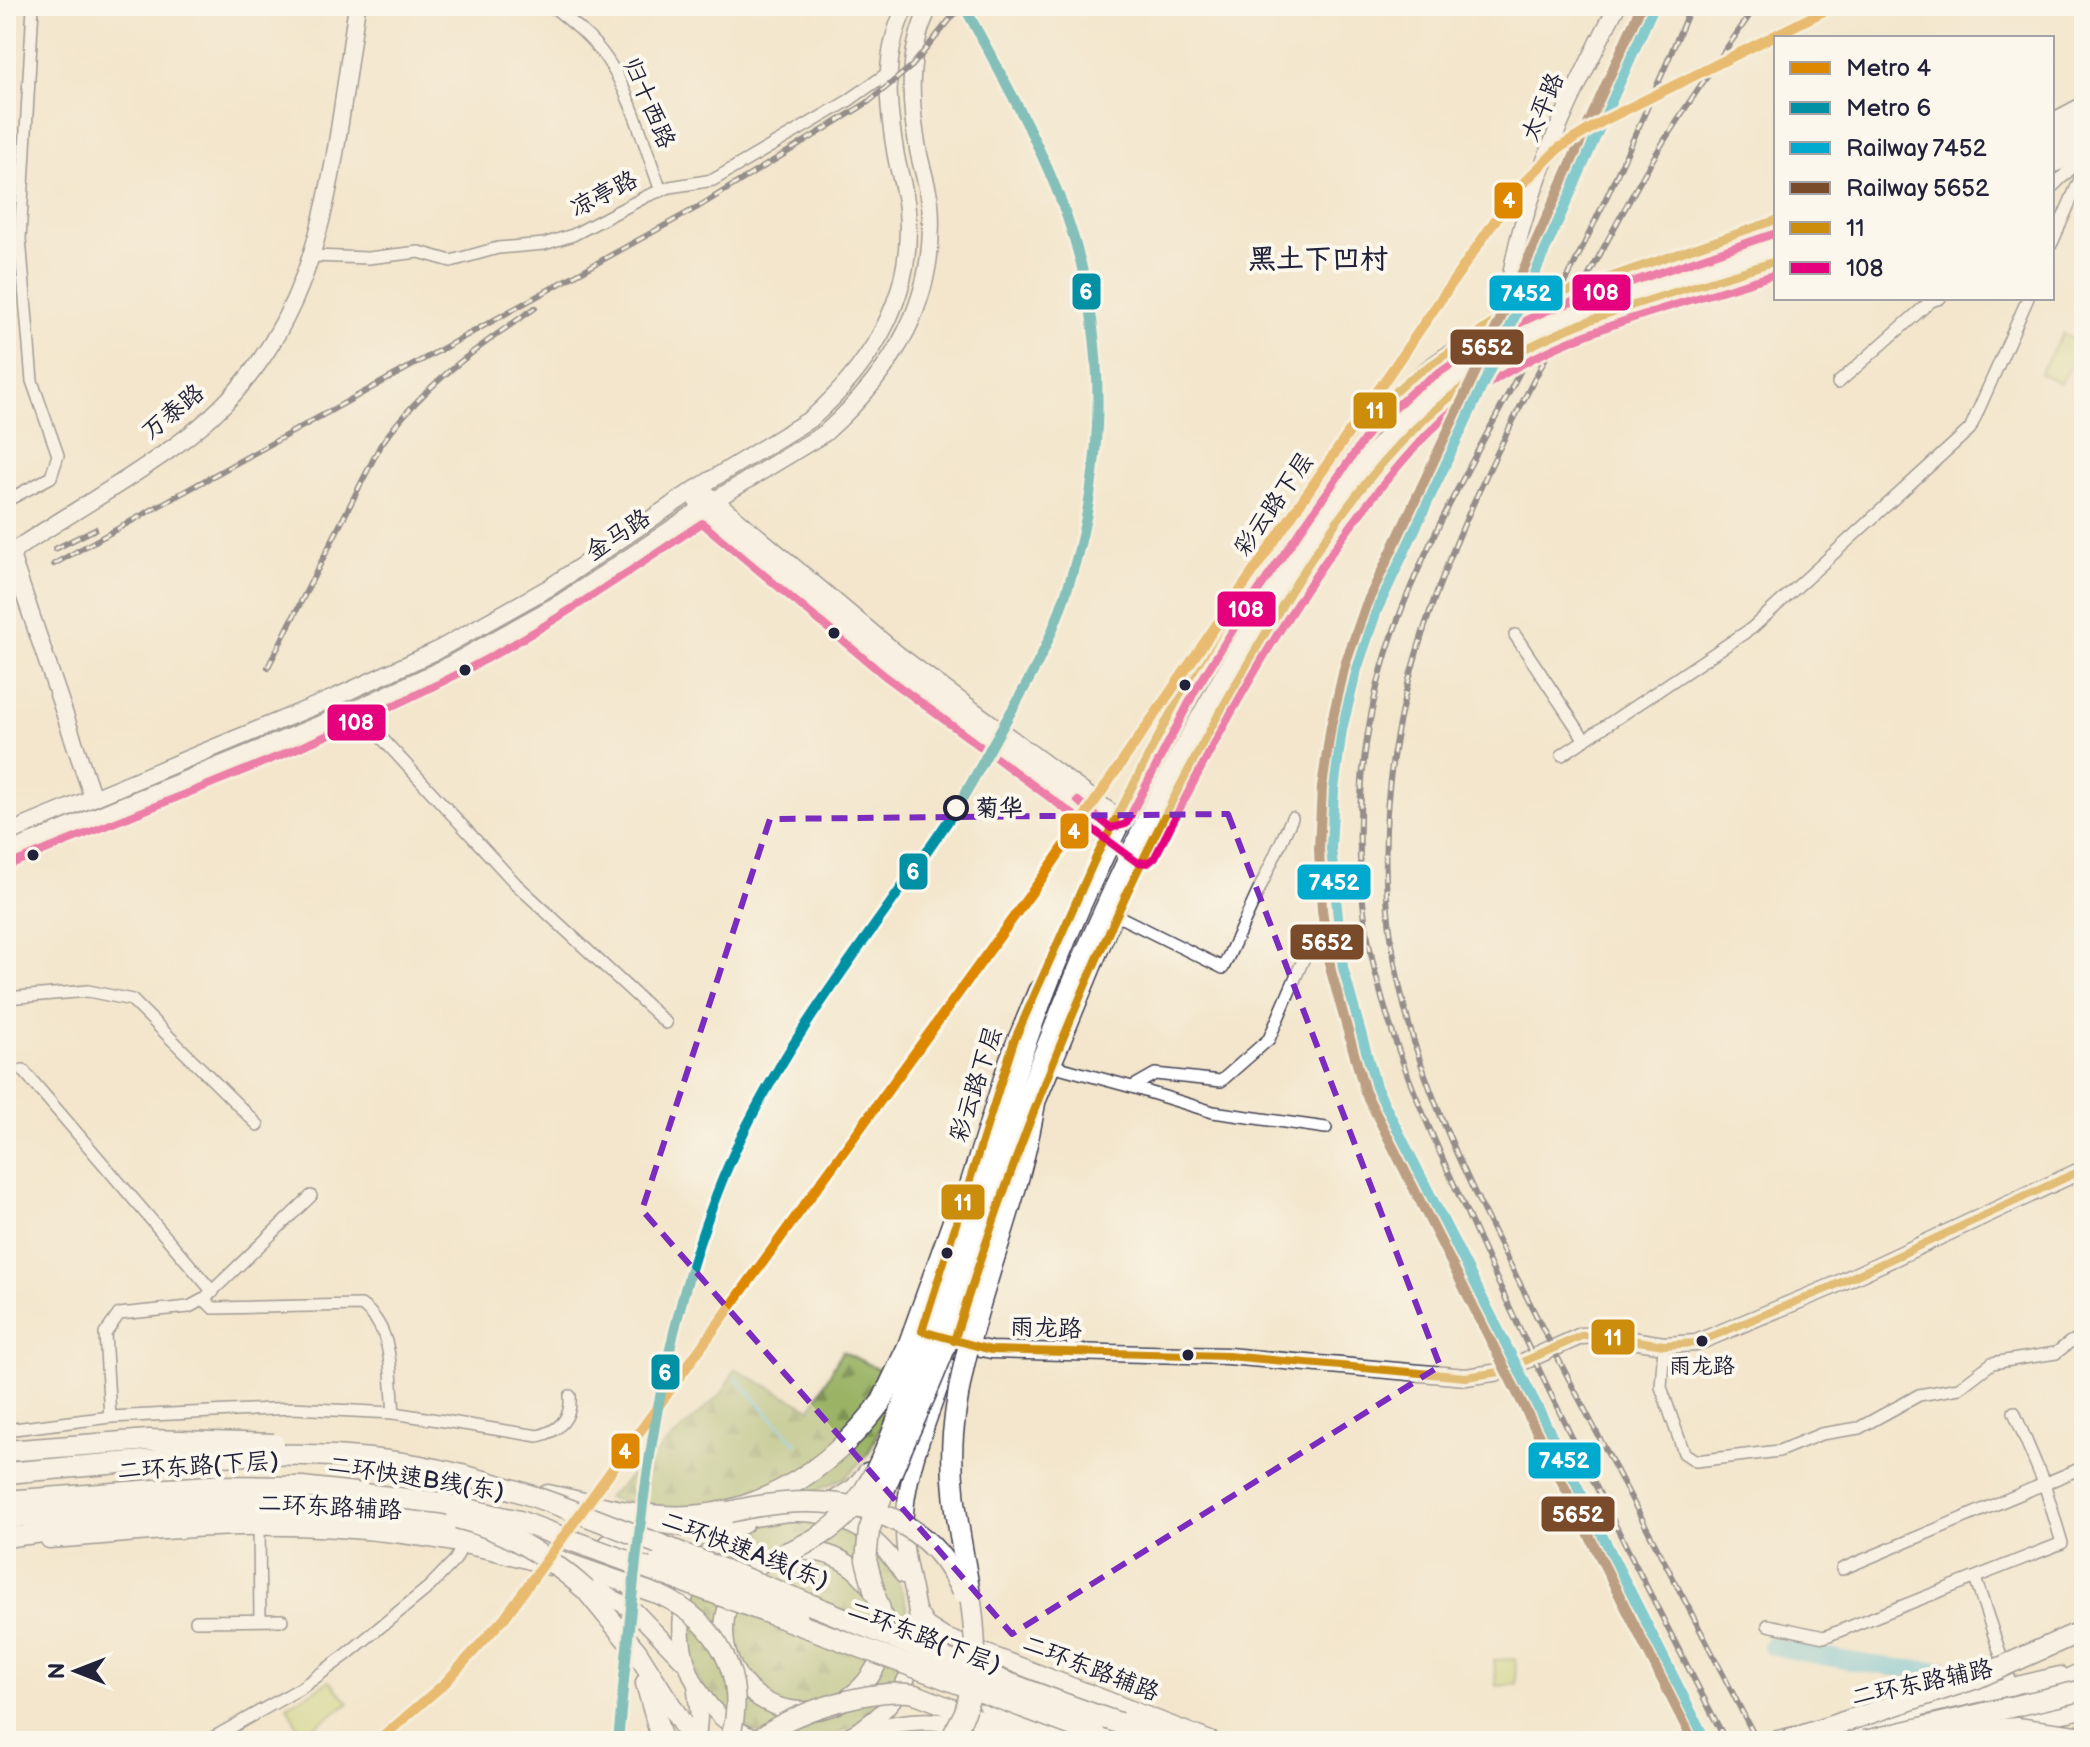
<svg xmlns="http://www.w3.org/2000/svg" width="2090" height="1747" viewBox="0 0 2090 1747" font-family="'Balsamiq Sans','LXGW WenKai TC',sans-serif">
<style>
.grass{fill:#c3d173;stroke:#727a57;stroke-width:2}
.forest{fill:url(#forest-firs);stroke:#5e6a50;stroke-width:2}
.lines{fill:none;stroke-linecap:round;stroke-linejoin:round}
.stream{stroke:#60c2de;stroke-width:3}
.river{stroke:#60c2de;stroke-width:18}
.street-casing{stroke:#413f51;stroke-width:14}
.secondary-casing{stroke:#413f51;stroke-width:19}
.primary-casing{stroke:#413f51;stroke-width:21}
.highway-casing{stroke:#413f51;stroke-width:23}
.street{stroke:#fff;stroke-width:11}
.secondary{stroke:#fff;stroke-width:16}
.primary{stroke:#fff;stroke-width:18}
.highway{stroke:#fff;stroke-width:20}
.rail-casing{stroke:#22223b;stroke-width:6}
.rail{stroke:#fbf7ec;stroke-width:3;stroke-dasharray:9;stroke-linecap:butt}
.primary-bridge-casing{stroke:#413f51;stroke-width:21;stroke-linecap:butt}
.highway-bridge-casing{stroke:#413f51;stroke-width:23;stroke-linecap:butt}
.primary-bridge{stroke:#fff;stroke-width:18}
.highway-bridge{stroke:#fff;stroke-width:20}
.bus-1-casing{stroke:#fbf7ec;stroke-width:14}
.bus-2-casing{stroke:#fbf7ec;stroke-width:14}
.bus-1{stroke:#cc8c0c;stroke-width:8}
.bus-2{stroke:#e5007d;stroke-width:8}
.rail-1-casing{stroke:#fbf7ec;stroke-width:16}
.rail-2-casing{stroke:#fbf7ec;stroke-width:16}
.rail-1{stroke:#00a9ce;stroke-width:10}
.rail-2{stroke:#7a4b2a;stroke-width:10}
.metro-1-casing{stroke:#fbf7ec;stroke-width:16}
.metro-2-casing{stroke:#fbf7ec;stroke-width:16}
.metro-1{stroke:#d80;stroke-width:10}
.metro-2{stroke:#0290a4;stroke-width:10}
.marked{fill:none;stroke:#7b2cbf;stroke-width:6;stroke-dasharray:16 10;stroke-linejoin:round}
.bus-dot{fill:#22223b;stroke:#fbf7ec;stroke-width:3}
.stop-dot{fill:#fbf7ec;stroke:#22223b;stroke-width:4}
.labels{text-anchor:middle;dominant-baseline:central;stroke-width:8;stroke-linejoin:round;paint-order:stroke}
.bus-label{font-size:22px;fill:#22223b;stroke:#fbf7ec}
.street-label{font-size:24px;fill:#22223b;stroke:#fbf7ec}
.stop-label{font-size:24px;font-weight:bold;fill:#22223b;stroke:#fbf7ec;text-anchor:start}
.quarter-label{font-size:28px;font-weight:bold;fill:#22223b;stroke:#fbf7ec}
.line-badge{stroke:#fbf7ec;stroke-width:3}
.badge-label{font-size:22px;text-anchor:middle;font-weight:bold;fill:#fff}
</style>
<defs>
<pattern id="forest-firs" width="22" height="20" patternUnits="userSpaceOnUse" patternTransform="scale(2)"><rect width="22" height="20" fill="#9ab365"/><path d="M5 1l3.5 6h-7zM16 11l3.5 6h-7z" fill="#7d9154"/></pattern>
</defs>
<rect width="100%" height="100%" fill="#fbf7ec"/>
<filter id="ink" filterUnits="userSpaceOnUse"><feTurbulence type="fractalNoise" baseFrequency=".0125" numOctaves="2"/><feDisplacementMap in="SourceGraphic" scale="16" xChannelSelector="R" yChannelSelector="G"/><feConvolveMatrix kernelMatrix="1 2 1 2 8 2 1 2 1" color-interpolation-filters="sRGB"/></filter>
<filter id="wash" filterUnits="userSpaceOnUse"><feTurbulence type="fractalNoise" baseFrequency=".006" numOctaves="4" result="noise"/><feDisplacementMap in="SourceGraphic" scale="32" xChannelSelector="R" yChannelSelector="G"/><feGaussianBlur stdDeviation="1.8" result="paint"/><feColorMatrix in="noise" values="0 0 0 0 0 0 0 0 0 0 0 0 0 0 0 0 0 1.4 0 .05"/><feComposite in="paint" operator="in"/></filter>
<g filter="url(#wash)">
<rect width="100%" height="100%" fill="#f3e6cc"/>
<g class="grass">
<path d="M2063 333 2084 345 2060 384 2040 373Z"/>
<path d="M1515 1659 1517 1684 1496 1686 1494 1660Z"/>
<path d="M330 1681 349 1703 293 1741H262L298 1727 287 1706Z"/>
</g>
<g class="forest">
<path d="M842 1351 902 1381 868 1454 846 1477 797 1500 718 1520 607 1498 723 1392 735 1369 811 1409Z"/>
<circle cx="798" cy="1630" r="111"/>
</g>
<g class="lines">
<path class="stream" d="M735 1377 796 1443"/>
<path class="river" d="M1772 1646C1843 1661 1915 1675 1987 1670"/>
</g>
</g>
<g filter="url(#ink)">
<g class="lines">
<g class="street-casing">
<g id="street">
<path d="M552 6C572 22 591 37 606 58 632 95 645 148 661 191"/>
<path d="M2052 187 2084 156"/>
<path d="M2052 243 2084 170"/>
<path d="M313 256 368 258 419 252 451 261 498 248 544 244 573 235 647 196 670 187 713 180 848 101 889 72"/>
<path d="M1838 383 1931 301 1940 298"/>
<path d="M6 501 51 477 58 455 32 381 20 239 33 6"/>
<path d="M1515 635 1585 740"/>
<path d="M355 709 516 884 666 1023"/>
<path d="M1562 755 1752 628 1970 429 2028 298"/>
<path d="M1114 914 1223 968 1292 818"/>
<path d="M6 998 88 991 132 1000 258 1125"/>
<path d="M1051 1065 1132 1087 1155 1074 1221 1081 1269 1039 1309 946"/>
<path d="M23 1070 213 1292"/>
<path d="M1132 1087 1213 1112 1326 1128"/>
<path d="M204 1299 213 1308 361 1305C395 1328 390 1376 394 1413"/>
<path d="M1664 1345 1661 1387 1684 1453 1696 1461 1779 1451 1821 1434 1859 1428 1919 1395 1959 1388 1992 1363 2056 1353 2070 1342 2084 1339"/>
<path d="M110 1417 105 1334 119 1314 189 1307 204 1299 311 1196"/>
<path d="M6 1430 110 1417 293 1408 394 1413 538 1436C559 1431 572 1418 570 1396"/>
<path d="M259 1528 260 1619"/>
<path d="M1842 1569 2084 1467"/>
<path d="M1975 1578 2012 1689"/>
<path d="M196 1621 282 1620"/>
<path d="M1768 1625 1824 1637 2062 1543 2044 1483 2014 1412"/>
<path d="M207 1741 301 1688 346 1655 429 1587 455 1560 463 1545"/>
<path d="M2015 1741 2042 1739"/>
</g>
</g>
<g class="secondary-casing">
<g id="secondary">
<path d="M2052 122 2084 105"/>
<path d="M2052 165 2084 150"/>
<path d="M1498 335C1509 300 1511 262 1522 227 1544 151 1581 76 1617 6"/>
<path d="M706 493 900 656 1128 825"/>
<path d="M696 500 892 666 1143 851"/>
<path d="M93 798 12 558 15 550 25 543C76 510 130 479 179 443 328 334 331 172 357 6"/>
<path d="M6 834 334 698 434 652 550 587 691 492 812 418C873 363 915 295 907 210 906 192 899 174 896 156 887 105 882 53 906 6"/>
<path d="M6 853 343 715 444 668 562 602 713 501 825 433C894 371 938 299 930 203 928 185 921 167 918 149 909 101 907 50 930 6"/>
<path d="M1033 1112 1128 882 1204 734 1318 547 1417 423 1493 366 1580 325 1776 261"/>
<path d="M963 1201 1008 1059 1037 989"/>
<path d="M958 1343 991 1350 1228 1356 1466 1377 1500 1372 1581 1336 1599 1335 1664 1345 1696 1343 1831 1287 2084 1169"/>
<path d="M827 1504 854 1487 867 1471"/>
<path d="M791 1513C842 1511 877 1533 903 1575"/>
<path d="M622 1520 686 1528 801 1511"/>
<path d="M745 1524C650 1570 666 1708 762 1741"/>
<path d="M49 1540C104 1537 159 1530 213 1528 326 1523 442 1533 550 1567"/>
<path d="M575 1576 636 1612 684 1662"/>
<path d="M918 1612 926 1625 943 1636 1213 1741"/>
<path d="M696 1691 699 1717 697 1741"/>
<path d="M1900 1712 2060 1675"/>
<path d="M862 1732C918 1715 950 1718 1003 1741"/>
<path d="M837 1741C886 1721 921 1676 918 1622 915 1582 900 1557 905 1512 909 1461 932 1413 947 1365"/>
<path d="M1769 1741 1795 1735"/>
</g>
</g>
<g class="primary-casing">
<g id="primary">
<path d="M6 1519C161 1506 315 1485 469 1521"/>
<path d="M6 1538C56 1530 108 1526 158 1522 277 1513 395 1512 511 1545"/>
<path d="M608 1544 659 1561"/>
<circle cx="804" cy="1631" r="80"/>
<path d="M548 1556 660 1595"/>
<path d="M918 1695 1036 1741"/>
<path d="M2032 1695 2084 1671"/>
<path d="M988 1704 1077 1741"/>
<path d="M2007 1724 2084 1709"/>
<path d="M1841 1741 1877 1734"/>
<path d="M1921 1741 1958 1734"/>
</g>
</g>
<g class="highway-casing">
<g id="highway">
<path d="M2052 134 2084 117"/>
<path d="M2052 154 2084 137"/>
<path d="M1604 286 1776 229"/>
<path d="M1605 305 1776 249"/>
<path d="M548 1495C586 1503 624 1514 663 1516 753 1522 830 1471 882 1401"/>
<path d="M6 1501 209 1486 302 1487"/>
<path d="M586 1590 637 1652 693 1741"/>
<path d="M646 1683 662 1741"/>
<path d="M1119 1723 1167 1741"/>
<path d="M1833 1732 1913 1716"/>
<path d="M1095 1734 1114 1741"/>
</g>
</g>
<use href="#street" class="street"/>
<use href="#secondary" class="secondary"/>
<use href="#primary" class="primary"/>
<use href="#highway" class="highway"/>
<g class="rail-casing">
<g id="rail">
<path d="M1691 6C1641 126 1587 243 1527 358 1480 450 1424 541 1391 639 1361 728 1353 826 1365 920 1381 1029 1430 1131 1475 1231 1552 1404 1639 1573 1726 1741"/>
<path d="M1756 6C1723 54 1689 100 1659 149 1618 217 1582 289 1545 359 1428 581 1336 790 1415 1045 1447 1146 1497 1238 1545 1333 1615 1469 1688 1604 1757 1741"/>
<path d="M55 549 95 529"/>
<path d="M54 564 698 207 867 103 912 66 961 6"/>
<path d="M268 667 380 446C422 386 476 348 535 308"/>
</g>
</g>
<use href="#rail" class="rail"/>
<g class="primary-bridge-casing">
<g id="primary-bridge">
<path d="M659 1561 798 1614"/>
<path d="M660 1595C718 1622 750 1678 729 1741"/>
<path d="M757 1741C784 1713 881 1684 918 1695"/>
</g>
</g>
<g class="highway-bridge-casing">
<g id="highway-bridge">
<path d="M882 1401 908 1346 964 1191"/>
<path d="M6 1451 149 1440 274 1444"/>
<path d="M6 1473C141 1462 281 1442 416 1465 507 1481 594 1519 679 1552 825 1609 970 1672 1119 1723"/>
<path d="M302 1487 442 1503 519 1521 1095 1734"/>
<path d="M729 1512C817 1491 921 1497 962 1592"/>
<path d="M457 1518C506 1530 549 1557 586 1590"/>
<path d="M778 1556C808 1545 836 1530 855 1504 883 1467 898 1417 914 1374 968 1237 1002 1093 1059 956 1117 813 1196 676 1282 547 1319 493 1354 437 1403 392 1461 339 1532 311 1604 286"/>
<path d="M875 1593 866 1560 869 1531C892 1461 930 1395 953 1325 976 1257 994 1188 1019 1120 1084 941 1165 770 1266 607 1319 522 1377 435 1458 374 1502 341 1554 323 1605 305"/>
<path d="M975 1652C974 1577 947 1511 953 1434 963 1320 1017 1216 1035 1103"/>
<path d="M1944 1734 2017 1728 2084 1737"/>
<path d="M950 1741 965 1712 974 1678"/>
<path d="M1786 1741 1977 1678 2084 1630"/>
<path d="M1865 1741 2084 1690"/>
</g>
</g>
<use href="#primary-bridge" class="primary-bridge"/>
<use href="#highway-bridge" class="highway-bridge"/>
<g class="bus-1-casing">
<g id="bus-1">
<path d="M1776 220 1542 300 1494 322 1408 380 1361 423 1241 594 1186 683 1096 857 1014 1041 922 1331 991 1350 1228 1356 1466 1377 1500 1372 1581 1336 1599 1335 1664 1345 1696 1343 1831 1287 2084 1169"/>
<path d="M954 1341C1029 1101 1124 873 1252 656 1308 561 1369 459 1458 391 1550 320 1668 296 1776 261"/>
</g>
</g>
<g class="bus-2-casing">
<g id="bus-2">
<path d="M1078 801 1111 828 1126 824 1196 689 1251 601 1370 431 1415 389 1500 332 1546 311 1776 233"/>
<path d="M11 864C157 804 307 750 448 679 537 635 619 578 702 523L885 676 1137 862 1148 863 1155 857C1218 732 1286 607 1373 497 1412 448 1445 410 1499 377 1582 326 1684 304 1776 274"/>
</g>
</g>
<use href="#bus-1" class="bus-1"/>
<use href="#bus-2" class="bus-2"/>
<g class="rail-1-casing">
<path id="rail-1" d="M1654 6 1527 291 1377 610 1357 669 1342 729 1334 789 1331 848 1343 968 1376 1087 1706 1741"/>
</g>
<g class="rail-2-casing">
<path id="rail-2" d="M1641 6 1516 286 1366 605 1345 665 1331 726 1322 787 1319 849 1322 910 1331 971 1365 1092 1693 1741"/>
</g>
<use href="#rail-1" class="rail-1"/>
<use href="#rail-2" class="rail-2"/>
<g class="metro-1-casing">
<path id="metro-1" d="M378 1741 445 1683 505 1617 1045 874 1516 190 1559 148 1603 121 1834 6"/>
</g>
<g class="metro-2-casing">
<path id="metro-2" d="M618 1741C638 1539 651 1331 738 1144 793 1028 877 927 948 821 966 795 980 767 995 740 1015 704 1037 669 1052 631 1105 500 1114 352 1067 217 1041 144 1001 74 964 6"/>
</g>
<use href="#metro-1" class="metro-1"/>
<use href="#metro-2" class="metro-2"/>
</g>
</g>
<path d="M0 0H2090V1747H0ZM1228 814 1440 1366 1012 1634 642 1210 770 819Z" fill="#f3e6cc" fill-opacity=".55" fill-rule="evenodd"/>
<path class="marked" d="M1228 814 1440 1366 1012 1634 642 1210 770 819Z"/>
<g class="bus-dot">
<circle cx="834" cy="633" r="7"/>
<circle cx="465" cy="670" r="7"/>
<circle cx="1185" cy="685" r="7"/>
<circle cx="33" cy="855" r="7"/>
<circle cx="947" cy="1253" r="7"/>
<circle cx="1702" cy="1341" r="7"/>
<circle cx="1188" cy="1355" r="7"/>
</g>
<circle class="stop-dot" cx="956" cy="808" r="11"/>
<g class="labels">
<g class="bus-label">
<text x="1702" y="1366">雨龙路</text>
</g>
<g class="street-label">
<text transform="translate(649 103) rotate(67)">归十西路</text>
<text transform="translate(1543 107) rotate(-67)">太平路</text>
<text transform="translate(604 194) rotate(-27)">凉亭路</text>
<text transform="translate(173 412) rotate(-39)">万泰路</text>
<text transform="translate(1274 504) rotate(-55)">彩云路下层</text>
<text transform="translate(618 535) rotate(-34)">金马路</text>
<text transform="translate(976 1084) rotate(-72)">彩云路下层</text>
<text transform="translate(1046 1328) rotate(2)">雨龙路</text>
<text transform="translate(198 1466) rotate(-4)">二环东路(下层)</text>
<text transform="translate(416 1478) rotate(9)">二环快速B线(东)</text>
<text transform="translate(330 1507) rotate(3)">二环东路辅路</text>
<text transform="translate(745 1550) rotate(21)">二环快速A线(东)</text>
<text transform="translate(924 1637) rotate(21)">二环东路(下层)</text>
<text transform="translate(1091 1668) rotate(21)">二环东路辅路</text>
<text transform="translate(1922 1683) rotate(-12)">二环东路辅路</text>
</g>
<g class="stop-label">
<text x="975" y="808">菊华</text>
</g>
<g class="quarter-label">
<text x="1318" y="259">黑土下凹村</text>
</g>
</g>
<g class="line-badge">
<rect x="1493" y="181" width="31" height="39" rx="8" fill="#d80"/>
<rect x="1071" y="272" width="31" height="39" rx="8" fill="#0290a4"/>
<rect x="1571" y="273" width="61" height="39" rx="8" fill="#e5007d"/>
<rect x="1488" y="274" width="76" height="38" rx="8" fill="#00a9ce"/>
<rect x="1449" y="328" width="76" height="38" rx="8" fill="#7a4b2a"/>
<rect x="1352" y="391" width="46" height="39" rx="8" fill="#cc8c0c"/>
<rect x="1216" y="590" width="61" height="38" rx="8" fill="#e5007d"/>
<rect x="326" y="703" width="61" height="39" rx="8" fill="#e5007d"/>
<rect x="1059" y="812" width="31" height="38" rx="8" fill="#d80"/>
<rect x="898" y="852" width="31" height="39" rx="8" fill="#0290a4"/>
<rect x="1296" y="863" width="76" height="38" rx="8" fill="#00a9ce"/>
<rect x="1289" y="923" width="76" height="38" rx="8" fill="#7a4b2a"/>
<rect x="940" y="1183" width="46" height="38" rx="8" fill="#cc8c0c"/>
<rect x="1590" y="1318" width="46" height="38" rx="8" fill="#cc8c0c"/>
<rect x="650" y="1353" width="31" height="38" rx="8" fill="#0290a4"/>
<rect x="610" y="1432" width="31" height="38" rx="8" fill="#d80"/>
<rect x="1527" y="1441" width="75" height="39" rx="8" fill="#00a9ce"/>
<rect x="1540" y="1495" width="76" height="38" rx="8" fill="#7a4b2a"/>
</g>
<g class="badge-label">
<text x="1509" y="208">4</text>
<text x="1086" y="299">6</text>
<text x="1601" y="300">108</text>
<text x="1526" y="301">7452</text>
<text x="1487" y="355">5652</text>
<text x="1375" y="418">11</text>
<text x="1246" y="617">108</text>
<text x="356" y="730">108</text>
<text x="1074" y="839">4</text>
<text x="913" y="879">6</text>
<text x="1334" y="890">7452</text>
<text x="1327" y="950">5652</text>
<text x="963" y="1210">11</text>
<text x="1613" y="1345">11</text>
<text x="665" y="1380">6</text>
<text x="625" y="1459">4</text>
<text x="1564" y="1468">7452</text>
<text x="1578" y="1522">5652</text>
</g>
<rect width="2090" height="1747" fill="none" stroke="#fbf7ec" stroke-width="32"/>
<rect x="1774" y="36" width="280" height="264" fill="#fbf7ec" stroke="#a4a2a5" stroke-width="2"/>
<rect x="1790" y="62" width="40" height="12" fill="#dd8800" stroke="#a4a2a5" stroke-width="2"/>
<text x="1846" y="76" font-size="24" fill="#22223b">Metro 4</text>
<rect x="1790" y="102" width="40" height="12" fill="#0290a4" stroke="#a4a2a5" stroke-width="2"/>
<text x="1846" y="116" font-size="24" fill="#22223b">Metro 6</text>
<rect x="1790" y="142" width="40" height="12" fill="#00a9ce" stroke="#a4a2a5" stroke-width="2"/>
<text x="1846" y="156" font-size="24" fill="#22223b">Railway 7452</text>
<rect x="1790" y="182" width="40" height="12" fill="#7a4b2a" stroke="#a4a2a5" stroke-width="2"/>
<text x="1846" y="196" font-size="24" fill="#22223b">Railway 5652</text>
<rect x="1790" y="222" width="40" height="12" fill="#cc8c0c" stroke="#a4a2a5" stroke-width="2"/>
<text x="1846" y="236" font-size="24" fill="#22223b">11</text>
<rect x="1790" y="262" width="40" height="12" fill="#e5007d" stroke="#a4a2a5" stroke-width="2"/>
<text x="1846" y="276" font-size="24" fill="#22223b">108</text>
<g transform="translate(76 1671) rotate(270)" stroke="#fbf7ec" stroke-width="6" paint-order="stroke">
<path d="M0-6L14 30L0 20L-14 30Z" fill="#22223b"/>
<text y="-12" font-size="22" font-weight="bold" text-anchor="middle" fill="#22223b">N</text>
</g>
</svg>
